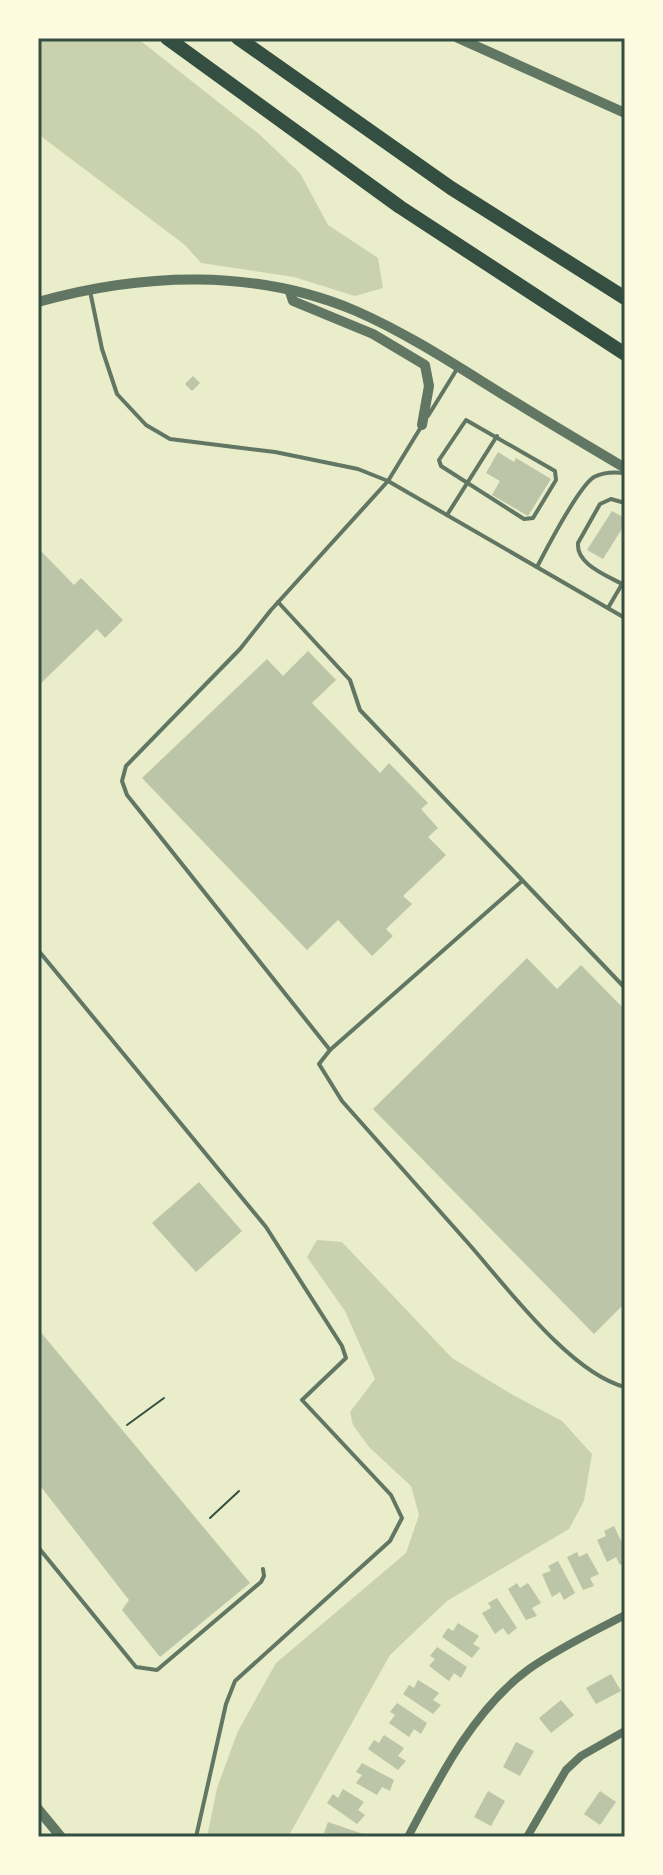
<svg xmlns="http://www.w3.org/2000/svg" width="663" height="1875" viewBox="0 0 663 1875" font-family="'Sofia Sans Condensed',sans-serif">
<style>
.green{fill:#cad2ad}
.building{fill:#bcc5a7}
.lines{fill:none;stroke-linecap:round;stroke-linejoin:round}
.path{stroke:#344e41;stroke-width:2}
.service{stroke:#617663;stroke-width:4}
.minor{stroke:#617663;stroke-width:8}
.tertiary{stroke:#617663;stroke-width:10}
.motorway{stroke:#344e41;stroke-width:14}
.neatline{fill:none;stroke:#344e41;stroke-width:3}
</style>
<rect width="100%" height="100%" fill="#e9edc9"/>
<g class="green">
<path d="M38 38H137L259 134 300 173 328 225 378 258 383 288 355 296 294 277 201 263 185 245 38 134Z"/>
<path d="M317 1240 342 1242 452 1358 513 1395 562 1421 592 1454 584 1501 569 1529 447 1601 390 1655 288 1837H207L217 1788 238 1731 276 1663 406 1553 419 1515 411 1486 369 1447 353 1425 350 1412 375 1379 345 1311 307 1257Z"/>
</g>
<g class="building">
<path d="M193 376 200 383 192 391 185 384Z"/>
<path d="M498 452 514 462 516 458 551 479 528 516 492 495 500 481 486 473Z"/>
<path d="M612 511 625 518V524L603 559 587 550Z"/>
<path d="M38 548 74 585 81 578 123 620 105 638 97 629 38 686Z"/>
<path d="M308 651 336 680 312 703 380 773 389 763 428 803 421 809 438 828 428 837 446 855 403 896 412 904 386 929 393 936 372 956 338 920 307 950 142 778 267 659 283 676Z"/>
<path d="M527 958 557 989 581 965 625 1010V1303L594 1334 373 1109Z"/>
<path d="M199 1182 242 1231 196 1272 152 1223Z"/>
<path d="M38 1329 250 1583 160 1657 122 1610 129 1600 38 1483Z"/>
<path d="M614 1526 625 1549V1562L620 1565 616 1557 607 1562 597 1540 606 1536 604 1531Z"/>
<path d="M577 1552 579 1557 587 1553 599 1574 590 1578 594 1586 583 1590 567 1557Z"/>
<path d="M558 1561 575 1593 564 1600 560 1592 552 1597 542 1574 551 1571 548 1566Z"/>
<path d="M517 1583 520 1588 528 1583 541 1603 532 1608 537 1616 526 1620 508 1589Z"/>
<path d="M497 1598 517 1628 508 1635 503 1628 495 1634 482 1613 491 1608 488 1603Z"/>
<path d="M458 1623 479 1636 473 1644 480 1648 472 1658 442 1637 448 1628 453 1631Z"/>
<path d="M437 1647 467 1667 461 1678 454 1673 449 1681 429 1666 435 1659 430 1656Z"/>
<path d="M611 1674 621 1691 596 1704 586 1688Z"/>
<path d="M418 1680 439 1693 433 1700 441 1705 433 1714 403 1694 409 1685 414 1688Z"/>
<path d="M561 1700 574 1715 551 1733 539 1718Z"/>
<path d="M397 1703 427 1723 421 1734 414 1729 409 1737 389 1723 395 1715 390 1712Z"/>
<path d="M384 1735 404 1748 398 1756 406 1761 398 1770 368 1749 374 1740 379 1743Z"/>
<path d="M516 1742 534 1751 520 1776 503 1767Z"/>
<path d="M362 1763 394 1780 390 1791 382 1787 377 1795 356 1783 362 1775 356 1772Z"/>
<path d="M343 1789 364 1802 358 1810 365 1815 357 1824 327 1803 333 1794 338 1798Z"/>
<path d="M488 1791 505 1801 491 1826 474 1817Z"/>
<path d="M600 1791 616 1802 600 1825 584 1814Z"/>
<path d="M328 1822 363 1834 362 1837H329L330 1834 324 1833Z"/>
</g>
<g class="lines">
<g class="path">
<path d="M127 1425 164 1398"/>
<path d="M210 1518 239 1491"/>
</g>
<g class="service">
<path d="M90 291 102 349 117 394 146 425 170 439 275 452 358 469 388 481 625 618"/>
<path d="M428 416 457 369"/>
<path d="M466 420 555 471 556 480 533 518 524 519 441 466 439 460Z"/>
<path d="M421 427 388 481 271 610 240 649 126 766 122 781 127 795 330 1050 319 1064 342 1101C384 1148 426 1196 468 1243 506 1286 570 1373 625 1387"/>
<path d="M447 515 497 436"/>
<path d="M537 567C547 548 578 487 594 477 603 472 615 472 625 473"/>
<path d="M622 584C606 575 576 564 578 543L600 504 611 499 625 503"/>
<path d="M278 602 350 680 360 710 625 988"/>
<path d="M608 608 625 579"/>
<path d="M38 950 266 1227 342 1346 346 1358 302 1400 391 1495 402 1518 390 1541 235 1681 226 1704 196 1837"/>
<path d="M330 1050 522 881"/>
<path d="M38 1547 136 1667 157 1670 261 1582 264 1576 263 1569"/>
</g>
<g class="minor">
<path d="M408 1837C439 1778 474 1709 529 1669 559 1648 593 1632 625 1615"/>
<path d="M527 1837 566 1770 581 1756 625 1731"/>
</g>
<g class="tertiary">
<path d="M458 38 625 113"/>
<path d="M290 292 293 301 373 334 425 365 429 386 422 425"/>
<path d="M38 302C141 273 255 268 356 311 404 332 449 361 494 389 537 416 581 442 625 468"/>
<path d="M38 1809 61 1837"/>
</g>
<g class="motorway">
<path d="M167 38 400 207 625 354"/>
<path d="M238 38 451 188 625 298"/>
</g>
</g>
<rect width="663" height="1875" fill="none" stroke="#fefae0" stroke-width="80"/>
<rect x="40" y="40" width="583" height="1795" class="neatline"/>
</svg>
